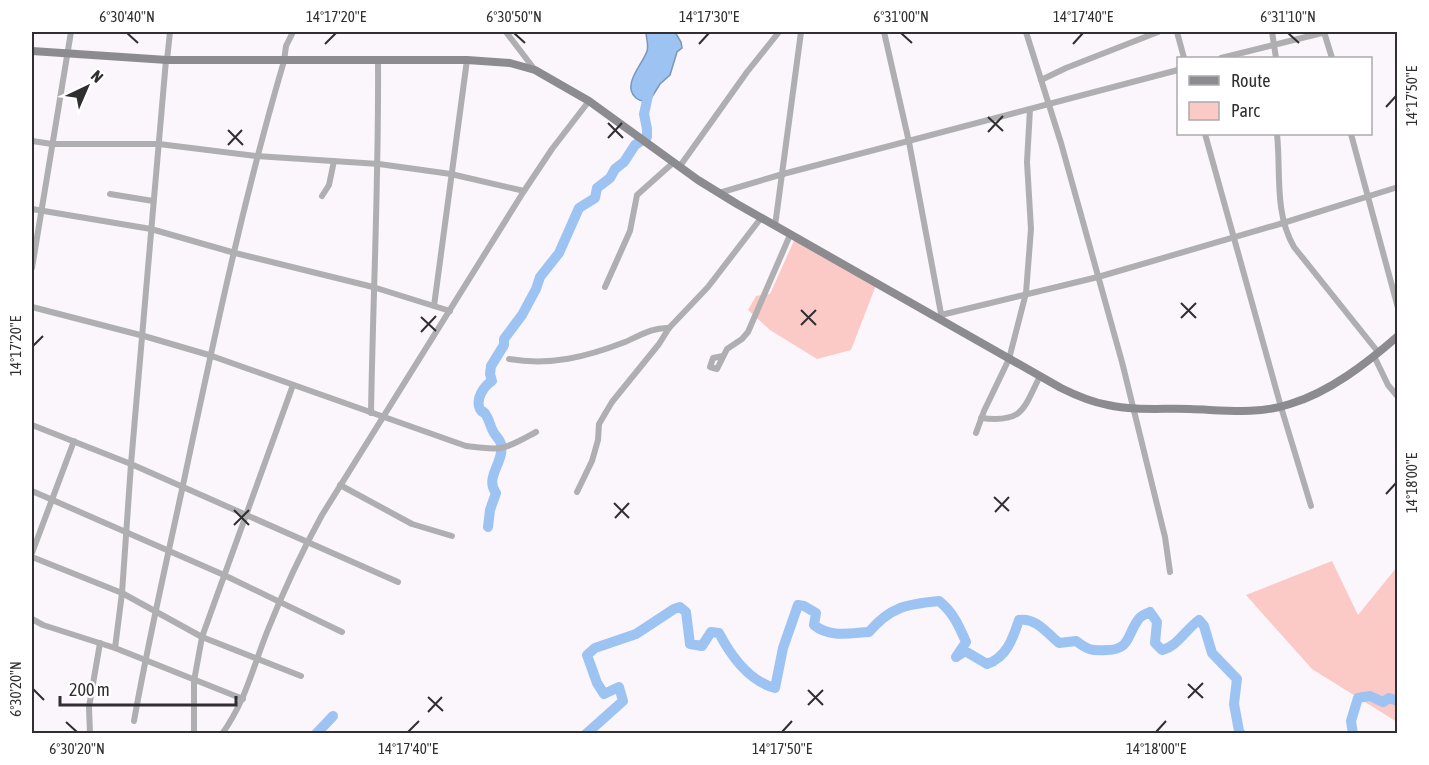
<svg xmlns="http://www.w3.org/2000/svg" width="1429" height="765" viewBox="0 0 1429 765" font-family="'Asap Condensed',sans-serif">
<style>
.green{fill:#fbcac6}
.water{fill:#9cc3f1;stroke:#7c96b7;stroke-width:1.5}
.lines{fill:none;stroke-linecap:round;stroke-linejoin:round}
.river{stroke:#9cc3f1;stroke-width:10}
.street{stroke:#afafb2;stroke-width:6}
.secondary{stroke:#8c8c90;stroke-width:8}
.ticks{fill:none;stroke:#302e30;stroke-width:2}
.neatline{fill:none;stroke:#302e30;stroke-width:2}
.ticks-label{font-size:15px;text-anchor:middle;fill:#302e30}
</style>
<rect width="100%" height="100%" fill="#fbf5fc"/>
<g class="green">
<path d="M797 234 878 280 851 350 817 359 770 330 748 310 756 296 770 294Z"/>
<path d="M1332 561 1358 615 1397 567V722L1312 669 1246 595Z"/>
</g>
<path class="water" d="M646 32H675L681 42 682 48 677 52 670 75 660 84 650 100C645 101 641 102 636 98 621 85 643 64 647 51 649 45 646 38 646 32Z"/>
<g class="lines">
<g class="river">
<path d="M488 527 490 510 496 493C484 477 505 462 501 444 500 440 496 436 494 433 490 427 490 421 486 415 482 408 484 416 480 409 475 399 484 386 492 381L490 374 491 366 504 345V339L522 315 536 289 540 277 559 253 579 208 595 198 597 188 610 178 615 169 624 162 635 145 647 137V129L644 114 650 87"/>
<path d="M316 734 333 716"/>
<path d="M586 734 623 701 619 687 604 694 597 683 587 655 595 648 636 634 674 609 680 607 686 612 690 644 702 646 711 632 719 633C731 656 749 681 775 688L783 648 798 605 804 606 816 613 814 625C830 638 850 633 869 632 890 607 907 604 939 601 953 612 959 626 966 642L956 657 965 651 987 664C1007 657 1013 638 1019 620 1035 617 1047 633 1059 643L1076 641C1088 650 1091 651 1107 650 1130 650 1127 635 1138 620 1140 616 1146 614 1150 612L1157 622 1155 643 1162 650C1177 647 1186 629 1199 620L1204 626 1212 653 1237 679 1234 704 1239 731 1241 734"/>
<path d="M1353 734 1351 721 1358 698 1370 696 1383 702 1389 698 1398 701"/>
</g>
<g class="street">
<path d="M506 32 535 70"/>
<path d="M884 32 909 142 942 319"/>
<path d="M1026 32 1061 143 1122 362 1165 537 1170 572"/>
<path d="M1177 32 1184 58"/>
<path d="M1272 32 1276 58"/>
<path d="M1324 32 1332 58"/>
<path d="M1221 58 1326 32"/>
<path d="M167 60 170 32"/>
<path d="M1041 80 1066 68 1158 32"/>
<path d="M1205 134 1281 407 1311 506"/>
<path d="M1277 134C1281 171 1274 213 1294 247L1378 352"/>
<path d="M1351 134 1398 308"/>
<path d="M32 141 52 144H159L256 156 379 164 451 174 524 191"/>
<path d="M680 166 747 72 779 32"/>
<path d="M719 193 783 174 1178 70"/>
<path d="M110 194 153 201"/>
<path d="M322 196 329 185 334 161"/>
<path d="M32 209 151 229 235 253 373 287 450 311"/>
<path d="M775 226 801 32"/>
<path d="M32 268 71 32"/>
<path d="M605 287 630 231 637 195 674 162"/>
<path d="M434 306 467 60"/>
<path d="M32 307 144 336 209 355 466 446C504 451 502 450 536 432"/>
<path d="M941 315 1098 277 1283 223 1398 187"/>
<path d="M723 356 713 358 710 367 717 369 727 349 742 339 748 332 790 235"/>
<path d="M1374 356 1388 385 1398 397"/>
<path d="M509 359C551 366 586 357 625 342 639 336 653 327 669 328"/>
<path d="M371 413C373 295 379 177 378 59"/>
<path d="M981 418C1023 423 1023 410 1040 376"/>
<path d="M32 425 131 464 398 582"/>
<path d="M976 433 984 411 1009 359 1026 293 1031 229 1027 162 1030 109"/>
<path d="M340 485 412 524 452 536"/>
<path d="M32 491 224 575 342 632"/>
<path d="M577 492 592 461 598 440 599 424 612 402 659 344 669 328 708 287 761 218"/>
<path d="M32 553 74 441"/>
<path d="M32 557 122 593 202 637 301 676"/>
<path d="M32 619 43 625 115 648 243 699"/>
<path d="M115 648 122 593 131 464 166 60"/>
<path d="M134 721C148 642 166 564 183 485 213 343 243 200 284 61L286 46 293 32"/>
<path d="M90 734 89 707 100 643"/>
<path d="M194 734V681L202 637 293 385"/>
<path d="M222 734C246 700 252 670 267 632 283 592 301 553 322 515L524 191 552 149 589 101"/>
</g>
<path class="secondary" d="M32 51 167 60H467L510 63 535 70 589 101 698 180 737 204 1061 388C1075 395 1091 402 1108 405 1134 411 1163 408 1190 409 1223 410 1258 415 1290 404 1330 392 1367 363 1398 336"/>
</g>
<path class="ticks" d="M127 33 138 43M514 33 525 43M901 33 912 43M1288 33 1299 43M325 44 336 33M699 44 709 33M1073 44 1083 33M1386 107 1396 96M988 117 1003 131M608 123 623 138M228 130 243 145M988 132 1003 116M608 138 622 123M228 145 242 130M1181 303 1196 318M801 310 816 325M421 317 436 331M1181 318 1196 303M801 325 816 310M421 332 436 316M33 346 43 336M1386 494 1396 483M994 497 1009 511M614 503 629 518M234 510 249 525M995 512 1009 497M615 518 629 503M234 525 249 510M1188 684 1203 698M33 689 44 700M808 690 823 705M428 697 443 711M1188 698 1203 683M808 705 823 690M428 712 442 697M66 722 77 732M408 732 419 721M782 732 792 721M1156 732 1166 721"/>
<rect width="1429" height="765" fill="none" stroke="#ffffff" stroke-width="66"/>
<rect x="1177" y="57" width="195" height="78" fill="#ffffff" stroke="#acabac" stroke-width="1.5"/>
<rect x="1189" y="76" width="30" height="9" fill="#8c8c90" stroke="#acabac" stroke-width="1.5"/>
<text x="1231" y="87" font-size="18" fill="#302e30">Route</text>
<rect x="1189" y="102" width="30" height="18" fill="#fbcac6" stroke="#acabac" stroke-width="1.5"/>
<text x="1231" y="117" font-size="18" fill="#302e30">Parc</text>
<g transform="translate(87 87) rotate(44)" stroke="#ffffff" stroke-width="4.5" paint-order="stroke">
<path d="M0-4.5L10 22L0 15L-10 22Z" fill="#302e30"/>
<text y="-9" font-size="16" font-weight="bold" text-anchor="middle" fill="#302e30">N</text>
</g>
<path d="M60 696v9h176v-9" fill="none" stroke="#302e30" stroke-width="3"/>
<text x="69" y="696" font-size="18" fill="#302e30" stroke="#ffffff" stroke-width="4.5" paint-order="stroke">200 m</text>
<rect x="33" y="33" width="1363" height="699" class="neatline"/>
<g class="ticks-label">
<text x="127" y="22">6°30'40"N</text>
<text x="336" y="22">14°17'20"E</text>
<text x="514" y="22">6°30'50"N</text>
<text x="709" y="22">14°17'30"E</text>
<text x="901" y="22">6°31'00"N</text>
<text x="1083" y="22">14°17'40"E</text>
<text x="1288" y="22">6°31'10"N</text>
<text transform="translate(1412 96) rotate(-90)" y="5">14°17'50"E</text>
<text transform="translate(16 346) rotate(-90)" y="5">14°17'20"E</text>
<text transform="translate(1412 483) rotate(-90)" y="5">14°18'00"E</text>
<text transform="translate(16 689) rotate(-90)" y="5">6°30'20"N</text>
<text x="77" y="754">6°30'20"N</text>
<text x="408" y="754">14°17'40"E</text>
<text x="782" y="754">14°17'50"E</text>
<text x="1156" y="754">14°18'00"E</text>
</g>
</svg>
